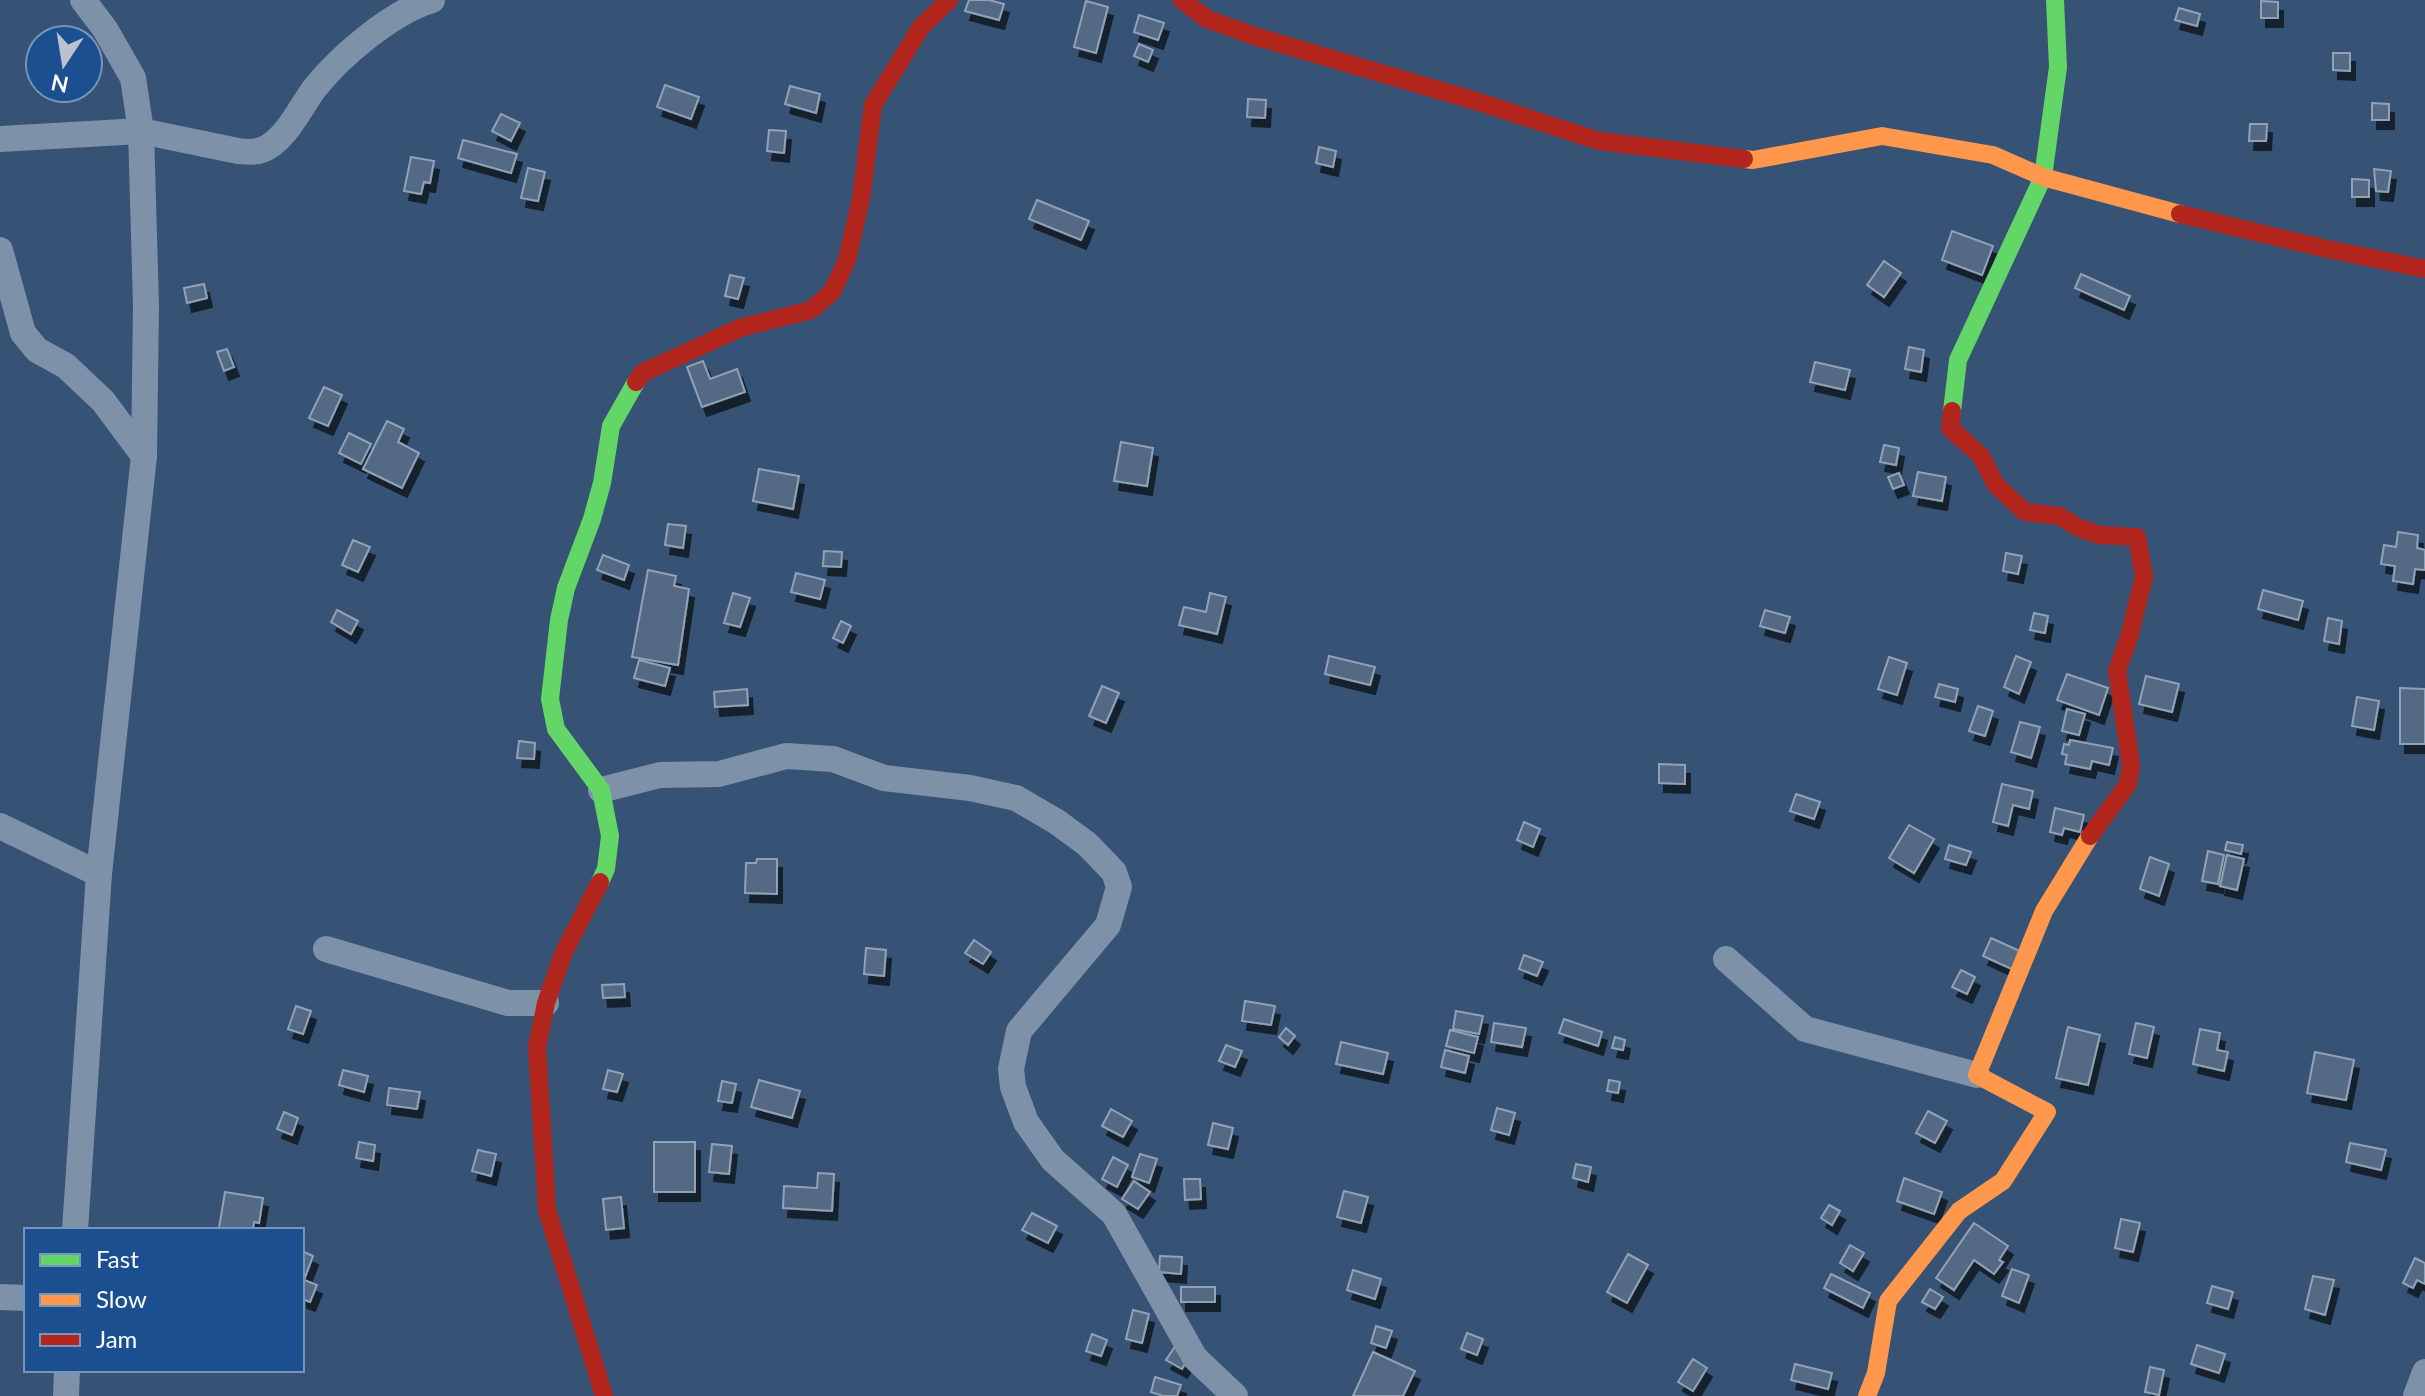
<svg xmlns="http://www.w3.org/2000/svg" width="2425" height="1396" viewBox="0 0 2425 1396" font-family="Lato,sans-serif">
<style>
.building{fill:#526984;stroke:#92a2b6;stroke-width:2;filter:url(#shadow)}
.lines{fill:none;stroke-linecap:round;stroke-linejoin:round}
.street{stroke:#7d92a8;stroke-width:26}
.fast{stroke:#63d668;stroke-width:18}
.slow{stroke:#ff974d;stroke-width:18}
.jam{stroke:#b3261e;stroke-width:18}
</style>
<defs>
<filter id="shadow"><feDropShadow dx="5" dy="9" stdDeviation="0" flood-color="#0009"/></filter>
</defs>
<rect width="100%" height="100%" fill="#365274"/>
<g class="building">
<path d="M969 0H989L1004 4 999 20 965 11Z"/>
<path d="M1086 1 1108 7 1096 53 1074 47Z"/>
<path d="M2261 1 2278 2V18H2261Z"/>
<path d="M2179 8 2200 14 2197 26 2175 20Z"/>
<path d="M1139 15 1164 23 1158 40 1134 32Z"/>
<path d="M1139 44 1153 50 1148 62 1134 56Z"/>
<path d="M2333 53H2350V71L2333 70Z"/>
<path d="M665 85 699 97 691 119 657 107Z"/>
<path d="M790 86 820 94 816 113 785 104Z"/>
<path d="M1248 99 1266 100 1265 118 1247 117Z"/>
<path d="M2372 103 2389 104V120H2372Z"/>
<path d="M501 114 520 123 511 141 492 131Z"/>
<path d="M2250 124H2267L2266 141H2249Z"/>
<path d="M769 130 786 131 784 153 767 151Z"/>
<path d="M463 140 517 154 511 173 458 158Z"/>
<path d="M1319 147 1336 151 1333 167 1316 163Z"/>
<path d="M411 157 434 161 430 183 424 182 421 194 404 191Z"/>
<path d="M528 168 545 172 538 201 521 198Z"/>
<path d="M2374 169 2391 171 2388 192 2376 191Z"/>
<path d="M2352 179 2369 180V197H2352Z"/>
<path d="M1037 200 1089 221 1081 240 1029 219Z"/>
<path d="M1952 231 1993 246 1982 275 1942 260Z"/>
<path d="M1884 261 1901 273 1884 297 1867 285Z"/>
<path d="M2081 274 2130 296 2124 310 2075 288Z"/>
<path d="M730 275 744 278 738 299 725 296Z"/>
<path d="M204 284 207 298 187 303 184 288Z"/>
<path d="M1909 347 1924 350 1921 372 1905 369Z"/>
<path d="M227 349 234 367 224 371 217 352Z"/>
<path d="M703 361 710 379 737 369 745 392 702 407 687 367Z"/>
<path d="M1815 362 1850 370 1845 390 1810 382Z"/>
<path d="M324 387 342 395 328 426 309 418Z"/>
<path d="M387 421 404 429 398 442 419 453 402 488 363 469Z"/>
<path d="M349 433 371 444 361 464 339 453Z"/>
<path d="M1121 442 1153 448 1147 486 1114 481Z"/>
<path d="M1884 445 1899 448 1896 465 1880 462Z"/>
<path d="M759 469 799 476 793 509 753 501Z"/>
<path d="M1918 472 1946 477 1942 501 1913 496Z"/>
<path d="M1899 473 1904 485 1893 489 1888 477Z"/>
<path d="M668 524 686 526 683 548 665 545Z"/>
<path d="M2398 532 2418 535 2417 548 2425 550V570L2415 569 2413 584 2393 581 2395 566 2381 564 2384 545 2396 547Z"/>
<path d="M353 540 370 547 358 572 342 565Z"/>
<path d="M824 551 842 552 841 567 823 566Z"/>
<path d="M2006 553 2022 556 2018 574 2003 571Z"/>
<path d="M603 555 629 565 624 580 597 570Z"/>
<path d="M648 570 676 576 674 586 689 589 678 665 632 657Z"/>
<path d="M796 573 825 580 820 599 791 592Z"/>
<path d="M2263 590 2303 601 2298 620 2258 609Z"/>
<path d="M733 593 750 598 740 627 724 623Z"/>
<path d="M1210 593 1226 597 1217 634 1179 625 1184 607 1206 612Z"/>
<path d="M337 610 358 621 351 634 331 622Z"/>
<path d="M1765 610 1790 617 1785 633 1760 626Z"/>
<path d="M2034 613 2048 616 2045 633 2030 630Z"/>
<path d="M2328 618 2342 621 2339 644 2324 641Z"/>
<path d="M841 621 851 626 843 643 833 638Z"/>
<path d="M1329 656 1375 667 1370 685 1325 674Z"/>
<path d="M2016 656 2031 662 2019 694 2004 687Z"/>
<path d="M1889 657 1907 663 1897 695 1878 689Z"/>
<path d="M639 660 670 668 665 686 634 678Z"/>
<path d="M2067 674 2108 688 2099 715 2057 700Z"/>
<path d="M2146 676 2179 684 2172 712 2139 704Z"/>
<path d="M1939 684 1958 689 1955 702 1935 697Z"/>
<path d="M1102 686 1119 693 1106 723 1089 716Z"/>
<path d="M2400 688 2425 689V744H2400Z"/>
<path d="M747 689 748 705 715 707 714 692Z"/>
<path d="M2357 697 2379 701 2374 730 2352 726Z"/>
<path d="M1978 706 1993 711 1985 736 1969 731Z"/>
<path d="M2067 709 2085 714 2079 735 2062 731Z"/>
<path d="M2020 722 2040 727 2031 758 2011 752Z"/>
<path d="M2070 740 2113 748 2109 765 2092 761 2090 769 2065 764 2067 755 2062 754 2064 744 2069 745Z"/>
<path d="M519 741 535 743 534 759 517 758Z"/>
<path d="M1659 764 1685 765V784L1659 783Z"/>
<path d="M2002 784 2033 791 2029 809 2013 805 2008 826 1993 822Z"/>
<path d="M1796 794 1820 802 1814 819 1790 811Z"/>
<path d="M2055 808 2084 815 2080 832 2064 828 2062 835 2050 832Z"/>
<path d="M1524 822 1540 829 1533 847 1517 840Z"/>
<path d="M1909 825 1934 839 1914 873 1889 858Z"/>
<path d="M2227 842 2243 845 2241 854 2225 850Z"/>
<path d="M1949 845 1971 852 1966 865 1945 859Z"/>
<path d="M2208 851 2224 855 2218 884 2202 881Z"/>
<path d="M2227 855 2244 859 2237 890 2220 886Z"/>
<path d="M2150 857 2169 864 2159 896 2140 889Z"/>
<path d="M757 859H777V894L745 893 746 863H756Z"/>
<path d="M1991 938 2024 953 2016 971 1983 956Z"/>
<path d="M974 940 991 952 983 964 965 953Z"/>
<path d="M866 948 886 950 884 976 864 974Z"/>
<path d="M1524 955 1543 962 1537 976 1519 969Z"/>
<path d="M1961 970 1975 977 1967 994 1952 987Z"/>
<path d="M624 984 625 997 603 998 602 985Z"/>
<path d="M1245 1001 1275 1006 1271 1025 1242 1021Z"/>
<path d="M296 1006 311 1011 303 1034 288 1029Z"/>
<path d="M1456 1011 1483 1016 1479 1034 1453 1029Z"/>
<path d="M1564 1019 1602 1032 1598 1046 1559 1033Z"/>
<path d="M1494 1023 1526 1028 1522 1047 1491 1042Z"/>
<path d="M2136 1023 2154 1027 2147 1058 2129 1054Z"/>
<path d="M2068 1027 2100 1035 2088 1085 2056 1078Z"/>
<path d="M1286 1028 1295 1036 1288 1045 1279 1037Z"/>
<path d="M2200 1029 2220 1033 2217 1050 2228 1052 2224 1071 2193 1064Z"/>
<path d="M1450 1030 1478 1037 1474 1053 1446 1046Z"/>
<path d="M1615 1037 1625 1040 1623 1050 1612 1048Z"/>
<path d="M1341 1042 1388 1053 1383 1074 1336 1064Z"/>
<path d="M1226 1045 1242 1051 1235 1067 1219 1061Z"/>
<path d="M1445 1050 1469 1056 1465 1073 1441 1067Z"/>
<path d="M2315 1052 2354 1060 2346 1100 2307 1093Z"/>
<path d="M343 1070 368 1076 364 1092 339 1085Z"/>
<path d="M608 1070 623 1074 617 1092 603 1089Z"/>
<path d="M759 1080 800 1091 792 1118 751 1107Z"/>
<path d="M1609 1080 1620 1082 1618 1093 1607 1091Z"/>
<path d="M722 1081 736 1084 732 1103 718 1101Z"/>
<path d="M389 1088 420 1092 417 1109 387 1105Z"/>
<path d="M1497 1108 1515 1113 1509 1135 1491 1130Z"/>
<path d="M1111 1109 1132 1121 1123 1137 1102 1126Z"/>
<path d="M1928 1111 1947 1121 1935 1143 1916 1133Z"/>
<path d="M284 1112 298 1118 292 1135 277 1129Z"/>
<path d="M1213 1123 1233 1128 1228 1149 1208 1145Z"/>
<path d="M359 1142 375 1145 373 1161 356 1158Z"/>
<rect x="654" y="1142" width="41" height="50"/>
<path d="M2350 1143 2386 1150 2381 1170 2346 1162Z"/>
<path d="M712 1144 732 1146 729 1174 709 1172Z"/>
<path d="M478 1150 496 1154 491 1176 472 1171Z"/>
<path d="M1140 1154 1157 1159 1149 1183 1132 1177Z"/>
<path d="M1113 1157 1128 1165 1117 1187 1102 1179Z"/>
<path d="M1576 1164 1591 1167 1588 1182 1573 1178Z"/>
<path d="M818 1173 834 1174 832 1211 783 1208 784 1186 817 1188Z"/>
<path d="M1904 1178 1942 1192 1934 1214 1897 1201Z"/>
<path d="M1184 1179H1200L1201 1199 1185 1200Z"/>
<path d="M1134 1181 1150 1192 1138 1209 1122 1199Z"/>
<path d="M1344 1191 1368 1197 1361 1223 1337 1217Z"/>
<path d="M225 1192 263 1198 259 1223 254 1222 253 1230 219 1228Z"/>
<path d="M621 1197 624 1228 606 1230 603 1199Z"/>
<path d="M1829 1205 1840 1211 1832 1225 1821 1218Z"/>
<path d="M1032 1213 1057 1226 1048 1243 1022 1230Z"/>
<path d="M2121 1219 2140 1223 2133 1252 2115 1248Z"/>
<path d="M1974 1223 2008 1246 1999 1260 2003 1262 1994 1274 1974 1260 1954 1290 1936 1278Z"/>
<path d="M1850 1245 1864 1253 1853 1271 1840 1263Z"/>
<path d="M302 1251 313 1256 304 1280 317 1285 310 1302 302 1299Z"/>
<path d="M1628 1254 1648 1265 1627 1303 1607 1292Z"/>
<path d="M1160 1256 1182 1257 1181 1274 1159 1272Z"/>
<path d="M2415 1258 2425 1263V1284L2417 1280 2413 1288 2403 1283Z"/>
<path d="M2012 1269 2029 1275 2019 1303 2002 1296Z"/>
<path d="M1353 1270 1381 1279 1375 1299 1347 1290Z"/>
<path d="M1831 1274 1870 1293 1863 1308 1824 1288Z"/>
<path d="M2313 1276 2334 1280 2325 1315 2305 1309Z"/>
<path d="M2212 1286 2233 1292 2228 1309 2207 1303Z"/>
<rect x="1181" y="1287" width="34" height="15"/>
<path d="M1930 1289 1943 1297 1935 1309 1922 1302Z"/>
<path d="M1133 1310 1149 1314 1142 1343 1126 1339Z"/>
<path d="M1376 1326 1392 1331 1386 1348 1371 1343Z"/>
<path d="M1467 1333 1483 1339 1477 1355 1461 1349Z"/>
<path d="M1092 1334 1107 1340 1101 1356 1086 1351Z"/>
<path d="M1176 1345 1191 1354 1182 1369 1166 1360Z"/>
<path d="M2197 1345 2225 1354 2219 1373 2191 1364Z"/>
<path d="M1373 1352 1415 1371 1403 1396H1353Z"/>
<path d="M1693 1359 1707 1368 1693 1391 1678 1382Z"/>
<path d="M1795 1364 1832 1373 1828 1389 1791 1380Z"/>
<path d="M2150 1367 2164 1370 2159 1395 2145 1392Z"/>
<path d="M1155 1377 1181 1385 1177 1396H1163L1151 1392Z"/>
</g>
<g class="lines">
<g class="street">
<path d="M0 139 141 131 238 151C249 152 258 153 268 147 288 135 301 107 314 89 340 56 392 12 432 0"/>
<path d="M0 250 23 333 37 350 66 366 103 401 144 456"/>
<path d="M601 790 660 775 719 774 786 756 833 759 884 778 970 788 1016 798 1057 822 1087 844 1114 872 1119 887 1108 925 1019 1031 1011 1069 1013 1087 1026 1122 1053 1160 1114 1214 1195 1358 1235 1396"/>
<path d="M0 826 99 874"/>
<path d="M326 949 508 1003H546"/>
<path d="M1726 959 1805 1029 1977 1075"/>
<path d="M75 1230 99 874 144 456 146 305 141 131 133 78 105 29 83 0"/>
<path d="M0 1297 26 1298"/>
<path d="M66 1396 67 1370"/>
<path d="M2416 1396 2425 1372"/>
</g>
<g class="fast">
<path d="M1952 411 1958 360 2043 177 2058 67 2055 0"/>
<path d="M600 882 606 869 610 836 601 790 556 729 550 699 559 620 566 588 592 519 602 483 611 426 636 382"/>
</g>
<g class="slow">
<path d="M1744 159 1753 160 1882 136 1993 155 2043 177 2180 214"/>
<path d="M1867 1396 1876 1373 1888 1301 1959 1211 2003 1181 2047 1112 1977 1075 2044 911 2090 836"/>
</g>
<g class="jam">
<path d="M1182 0 1207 19 1254 36 1479 102 1599 141 1744 159"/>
<path d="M2180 214 2327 249 2425 269"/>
<path d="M636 382 642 373 740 328 811 310 832 292 847 260 861 199 873 105 921 27 949 0"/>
<path d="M1952 411 1950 428 1981 456 1996 485 2025 512 2060 516 2077 527 2099 535 2137 537 2144 577 2129 637 2117 671 2131 765 2128 784 2090 836"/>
<path d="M600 882 563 954 546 1003 537 1047 547 1210 604 1396"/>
</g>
</g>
<rect x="24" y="1228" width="280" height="144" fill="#1b4f8f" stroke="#7695bc" stroke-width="2"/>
<rect x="40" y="1254" width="40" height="12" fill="#63d668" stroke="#7695bc" stroke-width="2"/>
<text x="96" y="1268" font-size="24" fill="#ffffff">Fast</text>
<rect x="40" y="1294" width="40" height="12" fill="#ff974d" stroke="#7695bc" stroke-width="2"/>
<text x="96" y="1308" font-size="24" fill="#ffffff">Slow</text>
<rect x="40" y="1334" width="40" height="12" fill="#b3261e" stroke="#7695bc" stroke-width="2"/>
<text x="96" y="1348" font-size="24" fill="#ffffff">Jam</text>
<g transform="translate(64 64) rotate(192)"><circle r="38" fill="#1b4f8f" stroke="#7695bc" stroke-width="2"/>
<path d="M0-6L14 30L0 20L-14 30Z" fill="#b9c2ce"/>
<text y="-12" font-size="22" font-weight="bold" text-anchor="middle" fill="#ffffff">N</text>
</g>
</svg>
